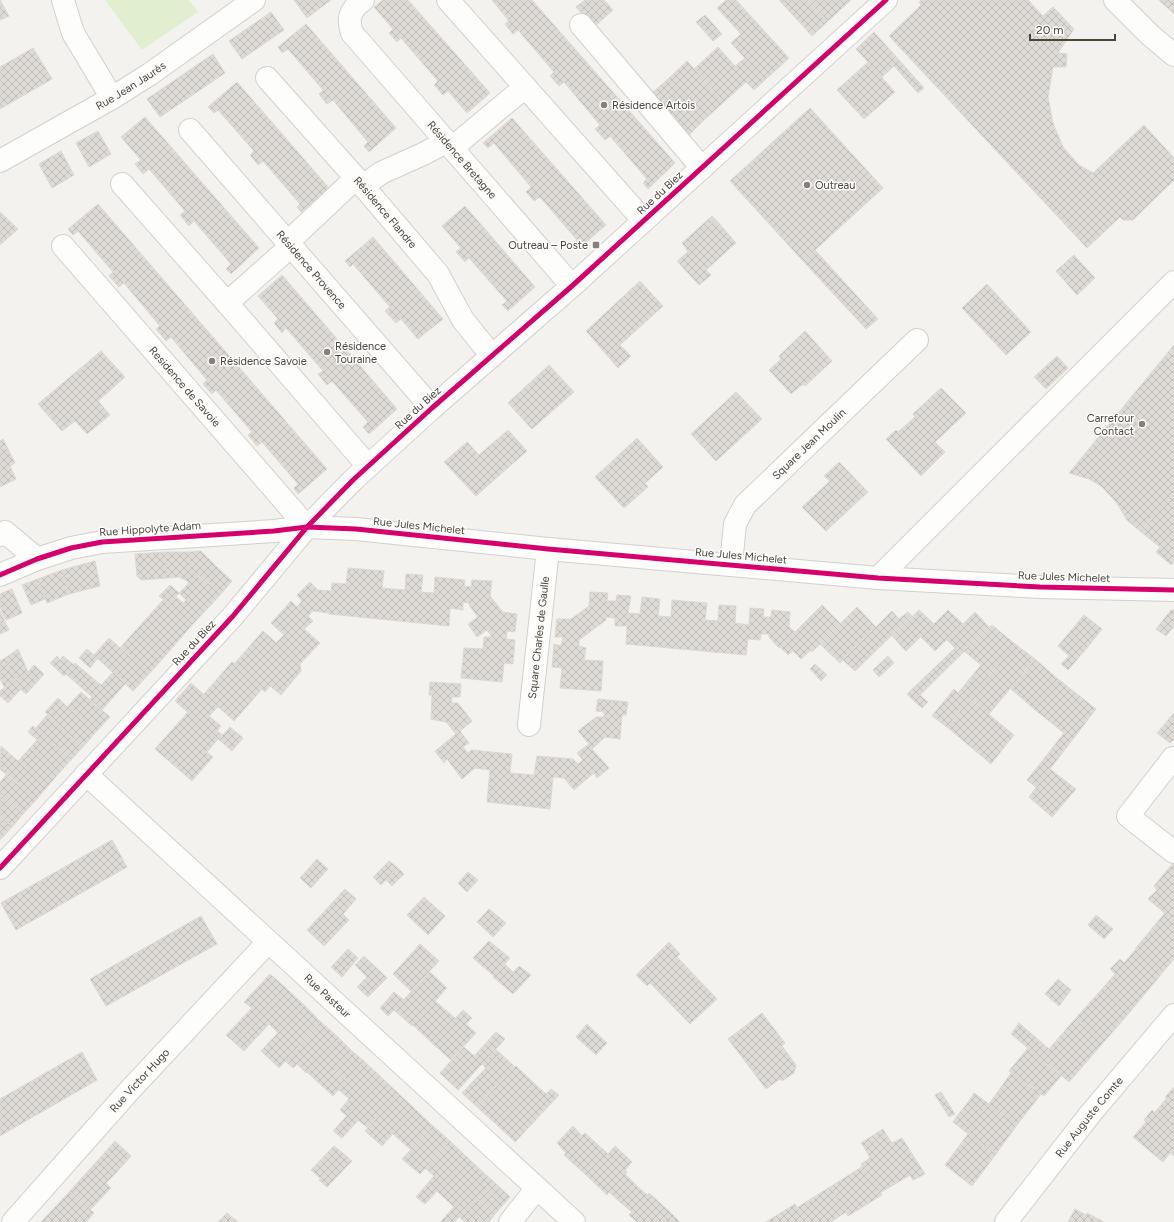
<svg xmlns="http://www.w3.org/2000/svg" width="1174" height="1222" viewBox="0 0 1174 1222" font-family="Figtree,sans-serif">
<style>
.pitch{fill:#e1eecf}
.building{fill:url(#building-cross-hatch);stroke:#dcd9d4}
.lines{fill:none;stroke-linecap:round;stroke-linejoin:round}
.minor-casing{stroke:#d2d0cb;stroke-width:24}
.minor{stroke:#fdfdfc;stroke-width:22}
.cycleway-casing{stroke:#fff;stroke-width:8}
.cycleway{stroke:#d6006c;stroke-width:5}
.poi-dot{fill:#868178;stroke:#fff;stroke-width:1.5}
.labels{text-anchor:middle;dominant-baseline:central;stroke-width:3;stroke-linejoin:round;paint-order:stroke}
.street-label{font-size:11px;fill:#4b4439;stroke:#fff}
.poi-label{font-size:11px;fill:#4b4439;stroke:#fff;text-anchor:start}
</style>
<defs>
<pattern id="building-cross-hatch" width="8" height="8" patternUnits="userSpaceOnUse"><rect width="8" height="8" fill="#dedbd6"/><path d="M0 0l8 8M0 8l8-8" fill="none" stroke="#c0bdb8"/></pattern>
</defs>
<rect width="100%" height="100%" fill="#f4f2ee"/>
<path class="pitch" d="M105 0H189L198 12 142 50Z"/>
<g class="building">
<path d="M0 0 9 16 0 20Z"/>
<path d="M294 0H331L307 18Z"/>
<path d="M383 0H408L490 93 467 113 448 91 443 95 434 85 438 81 401 38 397 42 389 33 393 29 374 7Z"/>
<path d="M492 0H532L675 163 648 189 643 183 647 179 610 136 605 140 595 129 600 125 564 82 559 86 550 76 554 72 518 30 513 34 505 24 509 21Z"/>
<path d="M585 0H604L606 2 585 17 576 7Z"/>
<path d="M726 0H736L789 58 765 80 731 43 741 34 717 8Z"/>
<path d="M779 0H808L828 21 812 36Z"/>
<path d="M808 0H851L828 21Z"/>
<path d="M921 0H1028L1043 16 1053 7 1074 29 1058 53 1067 54 1066 67H1053L1048 97 1053 123 1063 147 1079 165 1093 173 1144 125 1174 158V180L1133 220H1123L1120 217 1087 248 889 36 921 5 919 2Z"/>
<path d="M1159 0H1174V14Z"/>
<path d="M606 2 613 10 594 27 585 17Z"/>
<path d="M271 12 284 30 242 59 229 41Z"/>
<path d="M705 15 722 34 713 41 696 22Z"/>
<path d="M306 24 396 128 369 152 364 146 368 142 333 100 327 104 319 94 323 90 288 49 282 53 278 47Z"/>
<path d="M874 32 924 88 918 93 894 66 882 77 856 49Z"/>
<path d="M718 47 735 66 745 58 765 80 754 90 746 82 724 102 694 69Z"/>
<path d="M33 48 52 79 0 109V67Z"/>
<path d="M213 54 225 73 160 117 147 99Z"/>
<path d="M687 61 724 102 705 119 668 79Z"/>
<path d="M868 62 895 92 864 119 837 90Z"/>
<path d="M668 79 705 119 689 135 652 93Z"/>
<path d="M237 82 329 188 301 212 297 207 300 204 263 161 258 165 250 155 254 151 218 110 214 113 208 107Z"/>
<path d="M810 108 883 188 803 261 730 181Z"/>
<path d="M145 117 259 248 231 274 226 269 231 264 194 221 189 226 180 215 185 211 149 169 143 174 135 164 141 160 121 137Z"/>
<path d="M512 118 606 225 577 250 572 244 577 240 540 197 534 201 526 192 531 187 494 143 488 148 483 143Z"/>
<path d="M98 131 111 154 89 167 76 143Z"/>
<path d="M61 151 74 175 52 188 39 164Z"/>
<path d="M98 204 327 469 298 494 294 488 298 484 262 442 257 446 248 435 252 432 216 390 212 394 203 384 207 380 171 337 166 341 156 329 160 326 124 283 119 287 109 276 113 272 78 231 73 235 68 229Z"/>
<path d="M465 206 535 287 508 311 502 305 507 301 469 258 465 262 456 252 461 248 442 226Z"/>
<path d="M0 212 18 229 0 245Z"/>
<path d="M712 216 716 220 685 247 682 243Z"/>
<path d="M716 220 736 243 706 270 711 275 699 285 677 261 688 252 685 247Z"/>
<path d="M373 237 443 319 418 339 401 319 396 323 385 311 390 307 353 264 350 267 345 261Z"/>
<path d="M815 250 878 319 866 329 803 261Z"/>
<path d="M1074 255 1095 278 1077 295 1056 271Z"/>
<path d="M282 275 397 409 369 434 363 427 368 422 332 381 327 385 318 374 323 371 286 328 282 333 274 323 278 319 258 296Z"/>
<path d="M640 281 663 306 620 345 631 356 618 368 586 331Z"/>
<path d="M987 284 1031 332 1006 355 962 308Z"/>
<path d="M805 331 832 361 805 386 803 384 791 394 769 370 781 359 779 356Z"/>
<path d="M1174 345V493L1141 532 1127 520 1116 502 1101 486 1089 479 1069 473Z"/>
<path d="M101 351 125 377 98 401 110 415 87 434 75 421 62 431 38 404Z"/>
<path d="M1057 356 1068 368 1046 389 1034 377Z"/>
<path d="M549 365 574 392 532 429 508 403Z"/>
<path d="M941 388 966 413 935 442 945 452 921 476 886 439 896 430 898 432 915 417 913 414Z"/>
<path d="M736 392 762 419 716 461 691 434Z"/>
<path d="M508 430 527 451 476 496 444 462 467 442 479 455Z"/>
<path d="M637 438 663 467 621 505 595 477Z"/>
<path d="M3 439 15 463 10 466 16 479 0 487V441Z"/>
<path d="M839 462 868 492 826 531 802 507 830 481 824 476Z"/>
<path d="M645 483 648 487 624 508 621 505Z"/>
<path d="M1174 493V531L1160 547 1141 532Z"/>
<path d="M1174 531V562L1171 565 1156 552Z"/>
<path d="M201 551 215 565 202 578 190 568 189 552Z"/>
<path d="M165 552 167 578 141 580 137 576 135 554Z"/>
<path d="M165 552H189L190 568 194 572 186 580 178 577 167 578Z"/>
<path d="M95 561 100 586 69 594 62 570Z"/>
<path d="M215 565 232 581 221 594 202 578Z"/>
<path d="M348 568 384 571 382 588 405 590 406 574 423 575 421 592 434 593 435 577 465 580 464 586 471 587 472 580 492 581 490 596 503 612 517 614 515 632 507 631 506 639 515 640 513 664 504 663 502 682 461 678 464 648 483 649 484 637H492L487 630 477 637 468 624 478 617 469 605V603L463 602V610L450 608 449 626 329 614V613L313 611 308 616 313 621 304 629 320 643 300 664 276 643 284 635 271 623 291 601 297 607 302 601 297 595 310 582 318 590 331 591 332 583 346 584Z"/>
<path d="M62 570 69 594 47 603 38 579Z"/>
<path d="M194 572 221 594 192 625 169 604 176 597 183 603 186 600 179 593 189 583 186 580Z"/>
<path d="M38 579 45 599 31 605 22 585Z"/>
<path d="M170 585 179 593 169 604 159 596Z"/>
<path d="M12 589 22 613 6 620 0 607V594Z"/>
<path d="M590 592 608 593 607 601H616L617 595 631 596 628 613 640 614 642 597 660 599 658 616 671 617 672 600 707 603 705 620 718 621 719 605 736 606 735 623 749 625 750 608 764 609 763 617H771L772 610 790 612 789 627 795 632 779 648 769 637V634H761L760 640 748 639 746 655 626 644 627 626H615V618L606 617V620L579 640V646L586 648 584 660 603 661 601 691 560 688 562 668 552 667 554 644 561 646 563 637H555L557 619H571L589 606Z"/>
<path d="M164 599 192 625 165 656 136 630Z"/>
<path d="M822 605 841 624 812 652 811 650 801 659 793 651 788 655 780 647Z"/>
<path d="M857 607 876 627 840 663 820 644Z"/>
<path d="M919 610 934 624 906 651 892 636Z"/>
<path d="M948 610 963 624 935 651 921 637Z"/>
<path d="M1171 610H1174V626L1166 636 1156 629Z"/>
<path d="M0 611 9 630 0 634Z"/>
<path d="M892 611 899 619 908 612 912 616 855 671 843 660Z"/>
<path d="M975 612 989 627 914 701 907 694 955 648 947 640Z"/>
<path d="M1084 615 1102 629 1087 648 1069 633Z"/>
<path d="M992 625 1015 644 947 727 932 716 954 689 958 693 981 665 964 651Z"/>
<path d="M136 630 165 656 149 674 120 648Z"/>
<path d="M263 631 300 664 301 671 281 695 270 686 265 692 234 664Z"/>
<path d="M1069 633 1087 648 1068 670 1061 664 1069 656 1058 646Z"/>
<path d="M109 638 149 674 133 691 94 655Z"/>
<path d="M1015 644 1035 659 989 714 970 699Z"/>
<path d="M18 649 28 672 16 680 5 658Z"/>
<path d="M87 649 98 658 90 668 79 658Z"/>
<path d="M57 656 60 660 63 656 74 665 75 663 101 685 113 672 125 684 102 710 90 699 92 697 66 674 64 676 50 663Z"/>
<path d="M888 656 894 663 879 677 873 670Z"/>
<path d="M5 658 16 680 5 688 0 679V661Z"/>
<path d="M1035 659 1058 679 1034 709 1011 689Z"/>
<path d="M232 662 262 689 234 721 204 694Z"/>
<path d="M815 664 827 675 821 681 810 669Z"/>
<path d="M34 665 44 674 38 681 28 672Z"/>
<path d="M28 672 38 681 26 694 13 682Z"/>
<path d="M1058 679 1096 709 1047 773 1039 765 1064 733 1034 709Z"/>
<path d="M13 682 21 689 8 703 0 696V691Z"/>
<path d="M430 682 461 684 460 697H452L451 703H458L472 721 460 731 469 743 463 747 468 753 471 750 512 754 510 773 534 775 537 756 573 759 578 764 583 760 577 753 589 744 578 731 596 717H604V712L596 711 598 699 628 702 626 715H622L620 739 605 737 592 749 609 768 597 778 594 773 574 790 564 778 553 777 550 809 487 802 490 770 475 768 462 779 447 759 444 763 435 751 456 734 446 722 431 719 432 695H429Z"/>
<path d="M191 683 218 707 209 716 221 726 217 731 223 735 230 727 243 738 232 751 175 701Z"/>
<path d="M81 692 110 717 95 733 67 707Z"/>
<path d="M920 695 928 702 922 708 914 701Z"/>
<path d="M58 698 95 733 83 747 45 712Z"/>
<path d="M970 699 1014 735 991 764 947 727Z"/>
<path d="M188 712 218 739 207 752 213 757 192 781 155 749Z"/>
<path d="M1174 713V739L1170 743 1157 733Z"/>
<path d="M47 715 83 747 72 759 36 728Z"/>
<path d="M33 726 72 759 59 773 30 748 37 740 28 732Z"/>
<path d="M1 746 47 787 36 800 0 769Z"/>
<path d="M30 748 59 773 47 787 18 761Z"/>
<path d="M1039 765 1047 773 1036 787 1027 780Z"/>
<path d="M1050 769 1076 789 1052 817 1029 797Z"/>
<path d="M6 775 36 800 23 814 0 793V782Z"/>
<path d="M0 793 23 814 12 827 0 816Z"/>
<path d="M0 816 12 827 0 840Z"/>
<path d="M112 840 127 867 16 930 1 903Z"/>
<path d="M317 859 328 869 311 888 300 878Z"/>
<path d="M389 861 397 867 381 885 373 877Z"/>
<path d="M1173 863 1174 864V921L1148 899 1157 890 1154 886Z"/>
<path d="M397 867 404 874 392 886 386 880Z"/>
<path d="M468 872 478 880 467 892 458 883Z"/>
<path d="M345 889 356 899 343 914 349 920 324 946 307 930Z"/>
<path d="M424 897 445 916 428 935 407 915Z"/>
<path d="M489 909 506 923 493 937 477 922Z"/>
<path d="M1165 913 1174 921V959L1163 972 1135 949Z"/>
<path d="M1096 915 1113 929 1104 939 1088 925Z"/>
<path d="M201 916 217 944 106 1006 90 979Z"/>
<path d="M489 941 510 958 494 976 473 958Z"/>
<path d="M669 942 680 954 677 957 717 999 690 1024 650 983 647 986 636 975Z"/>
<path d="M420 944 439 961 411 991 393 974Z"/>
<path d="M348 949 358 958 342 977 331 967Z"/>
<path d="M1136 949 1163 972 1129 1013 1102 989 1115 974 1110 969 1120 959 1124 963Z"/>
<path d="M364 956 387 978 368 997 357 987 367 977 355 965Z"/>
<path d="M505 964 513 972 519 966 531 975 513 994 493 977Z"/>
<path d="M430 972 447 988 412 1026 394 1010Z"/>
<path d="M270 974 286 988 235 1043 226 1035 252 1008 244 1002Z"/>
<path d="M1058 979 1071 990 1059 1006 1045 994Z"/>
<path d="M286 988 304 1005 278 1033 269 1024 244 1051 235 1043Z"/>
<path d="M1102 989 1129 1013 1103 1043 1075 1019Z"/>
<path d="M394 992 404 1000 388 1016 380 1008Z"/>
<path d="M435 1001 455 1018 432 1043 413 1025Z"/>
<path d="M304 1005 321 1022 279 1068 261 1051Z"/>
<path d="M463 1010 472 1018 466 1024 476 1033 451 1060 432 1043Z"/>
<path d="M762 1013 785 1043 782 1046 796 1065 794 1073 782 1081 780 1079 766 1089 728 1039Z"/>
<path d="M1075 1019 1103 1043 1069 1082 1011 1034 1019 1023 1049 1049Z"/>
<path d="M321 1022 339 1038 306 1073 297 1064 293 1068 285 1061Z"/>
<path d="M587 1024 607 1043 596 1055 576 1037Z"/>
<path d="M496 1032 505 1039 458 1090 440 1073 464 1047 474 1056Z"/>
<path d="M339 1038 352 1051 334 1070 346 1081 333 1096 307 1072Z"/>
<path d="M1028 1048 1061 1076 1044 1096 1009 1071Z"/>
<path d="M495 1049 500 1053 486 1068 482 1064Z"/>
<path d="M352 1051 364 1061 346 1081 334 1070Z"/>
<path d="M82 1052 97 1080 0 1136V1099Z"/>
<path d="M500 1053 515 1067 477 1107 462 1093Z"/>
<path d="M364 1061 382 1078 347 1116 340 1110 349 1099 338 1089Z"/>
<path d="M516 1066 534 1083 496 1124 477 1107Z"/>
<path d="M1011 1073 1041 1094 1017 1125 989 1104Z"/>
<path d="M382 1078 399 1094 374 1121 365 1113 342 1138 333 1131Z"/>
<path d="M534 1083 546 1094 551 1089 559 1095 515 1142 496 1124Z"/>
<path d="M1173 1088H1174V1129L1155 1112 1167 1098 1165 1097Z"/>
<path d="M941 1092 955 1114 949 1117 935 1095Z"/>
<path d="M974 1093 989 1104 983 1112 969 1101Z"/>
<path d="M399 1094 415 1109 382 1146 365 1131Z"/>
<path d="M969 1101 983 1112 989 1104 1017 1125 996 1154 967 1133 971 1127 957 1116Z"/>
<path d="M415 1109 433 1126 411 1150 393 1134Z"/>
<path d="M1152 1110 1174 1129V1156L1170 1153 1163 1162 1133 1137 1146 1122 1144 1120Z"/>
<path d="M365 1113 374 1121 368 1128 358 1120Z"/>
<path d="M957 1116 971 1127 967 1133 953 1122Z"/>
<path d="M433 1126 450 1141 420 1174 402 1159Z"/>
<path d="M573 1126 582 1136 585 1133 606 1152 585 1174 564 1155 566 1153 557 1143Z"/>
<path d="M883 1129 886 1134 864 1147 861 1143Z"/>
<path d="M886 1134 892 1143 902 1138 925 1174 913 1180 910 1175 880 1193 861 1164 870 1158 864 1147Z"/>
<path d="M968 1134 996 1154 972 1186 945 1165Z"/>
<path d="M115 1141 131 1156 123 1165 107 1150Z"/>
<path d="M450 1141 468 1158 425 1204 416 1197 434 1176 425 1168Z"/>
<path d="M334 1146 344 1154 321 1179 311 1170Z"/>
<path d="M615 1146 632 1162 625 1170 627 1173 625 1174 636 1185 620 1202 609 1192 607 1195 585 1174 606 1152 608 1154Z"/>
<path d="M107 1150 123 1165 114 1175 98 1160Z"/>
<path d="M344 1154 352 1161 327 1187 319 1180Z"/>
<path d="M468 1158 485 1174 454 1207 437 1191Z"/>
<path d="M98 1160 114 1175 106 1183 111 1188 90 1210 70 1191Z"/>
<path d="M863 1166 882 1195 848 1216 830 1187Z"/>
<path d="M485 1174 493 1181 477 1198 454 1222H440Z"/>
<path d="M493 1181 510 1197 503 1205 485 1189Z"/>
<path d="M636 1185 647 1195 649 1193 670 1212 661 1222H637L629 1215 632 1212 620 1202Z"/>
<path d="M830 1187 846 1212 831 1222H807L798 1207Z"/>
<path d="M485 1189 503 1205 495 1214 477 1198Z"/>
<path d="M70 1191 94 1213 86 1222H41Z"/>
<path d="M477 1198 495 1214 489 1222H485L468 1207Z"/>
<path d="M795 1204 807 1222H766Z"/>
<path d="M468 1207 485 1222H465L459 1217Z"/>
<path d="M1075 1209 1086 1215 1087 1213 1104 1222H1068Z"/>
<path d="M670 1212 680 1222H661Z"/>
<path d="M227 1213 238 1222H218Z"/>
</g>
<g class="lines">
<g class="minor-casing">
<g id="minor">
<path d="M63 0 73 33 112 98"/>
<path id="s1" d="M363 0C350 10 347 18 352 33L572 286"/>
<path d="M448 0 644 221"/>
<path d="M1115 0 1150 35 1174 55"/>
<path d="M581 25 702 168"/>
<path id="s2" d="M267 78 363 186 438 274 463 320 492 356"/>
<path id="s3" d="M190 130 432 408"/>
<path d="M452 148 525 87"/>
<path id="s4" d="M0 161 112 98 150 74 254 0"/>
<path d="M122 184 227 303 368 466"/>
<path d="M363 186 381 173 423 154 446 142"/>
<path d="M288 242 356 178"/>
<path id="s5" d="M63 246 307 527"/>
<path d="M227 303 291 246"/>
<path d="M0 535 5 532 37 559"/>
<path id="s6" d="M731 564 735 524 745 505 917 340"/>
<path d="M0 575 37 559 71 548 102 542 274 531 307 527 356 529 548 549 878 578 1040 587 1174 590"/>
<path d="M878 578 1174 282"/>
<path id="s7" d="M529 725 548 549"/>
<path d="M1173 758 1128 816 1174 852"/>
<path id="s8" d="M86 774 574 1222"/>
<path d="M0 868 233 616 307 527 353 480 432 408 572 286 886 0"/>
<path id="s9" d="M13 1222 129 1091 268 942"/>
<path d="M510 1222 537 1188"/>
<path id="s10" d="M1006 1222 1091 1113 1174 1015"/>
</g>
</g>
<use href="#minor" class="minor"/>
<g class="cycleway-casing">
<g id="cycleway">
<path d="M0 575 37 559 71 548 102 542 274 531 307 527 356 529 548 549 878 578 1040 587 1174 590"/>
<path d="M0 868 233 616 307 527 353 480 432 408 572 286 886 0"/>
</g>
</g>
<use href="#cycleway" class="cycleway"/>
</g>
<g class="poi-dot">
<circle cx="604" cy="105" r="4"/>
<circle cx="807" cy="185" r="4"/>
<rect x="592" y="241" width="8" height="8" rx="2"/>
<circle cx="327" cy="352" r="4"/>
<circle cx="212" cy="361" r="4"/>
<circle cx="1142" cy="424" r="4"/>
</g>
<g class="labels">
<g class="street-label">
<text stroke="none"><textPath href="#s4" startOffset="151">Rue Jean Jaurès</textPath></text>
<text stroke="none"><textPath href="#s1" startOffset="206">Résidence Bretagne</textPath></text>
<text transform="translate(660 193) rotate(-43)">Rue du Biez</text>
<text stroke="none"><textPath href="#s2" startOffset="179">Résidence Flandre</textPath></text>
<text stroke="none"><textPath href="#s3" startOffset="185">Résidence Provence</textPath></text>
<text stroke="none"><textPath href="#s5" startOffset="186">Residence de Savoie</textPath></text>
<text transform="translate(418 408) rotate(-42)">Rue du Biez</text>
<text stroke="none"><textPath href="#s6" startOffset="150">Square Jean Moulin</textPath></text>
<text transform="translate(419 526) rotate(6)">Rue Jules Michelet</text>
<text transform="translate(150 529) rotate(-4)">Rue Hippolyte Adam</text>
<text transform="translate(741 556) rotate(5)">Rue Jules Michelet</text>
<text transform="translate(1064 577) rotate(2)">Rue Jules Michelet</text>
<text stroke="none"><textPath href="#s7" startOffset="88">Square Charles de Gaulle</textPath></text>
<text transform="translate(194 643) rotate(-47)">Rue du Biez</text>
<text stroke="none"><textPath href="#s8" startOffset="328">Rue Pasteur</textPath></text>
<text stroke="none"><textPath href="#s9" startOffset="190">Rue Victor Hugo</textPath></text>
<text stroke="none"><textPath href="#s10" startOffset="134">Rue Auguste Comte</textPath></text>
</g>
<g class="poi-label">
<text x="612" y="105">Résidence Artois</text>
<text x="815" y="185">Outreau</text>
<text x="588" y="245" text-anchor="end">Outreau – Poste</text>
<text x="335" y="346">Résidence<tspan x="335" dy="13">Touraine</tspan></text>
<text x="220" y="361">Résidence Savoie</text>
<text x="1134" y="418" text-anchor="end">Carrefour<tspan x="1134" dy="13">Contact</tspan></text>
</g>
</g>
<path d="M1030 34v6h85v-6" fill="none" stroke="#4b4439" stroke-width="2"/>
<text x="1036" y="34" font-size="12" fill="#4b4439" stroke="#ffffff" stroke-width="3" paint-order="stroke">20 m</text>
</svg>
